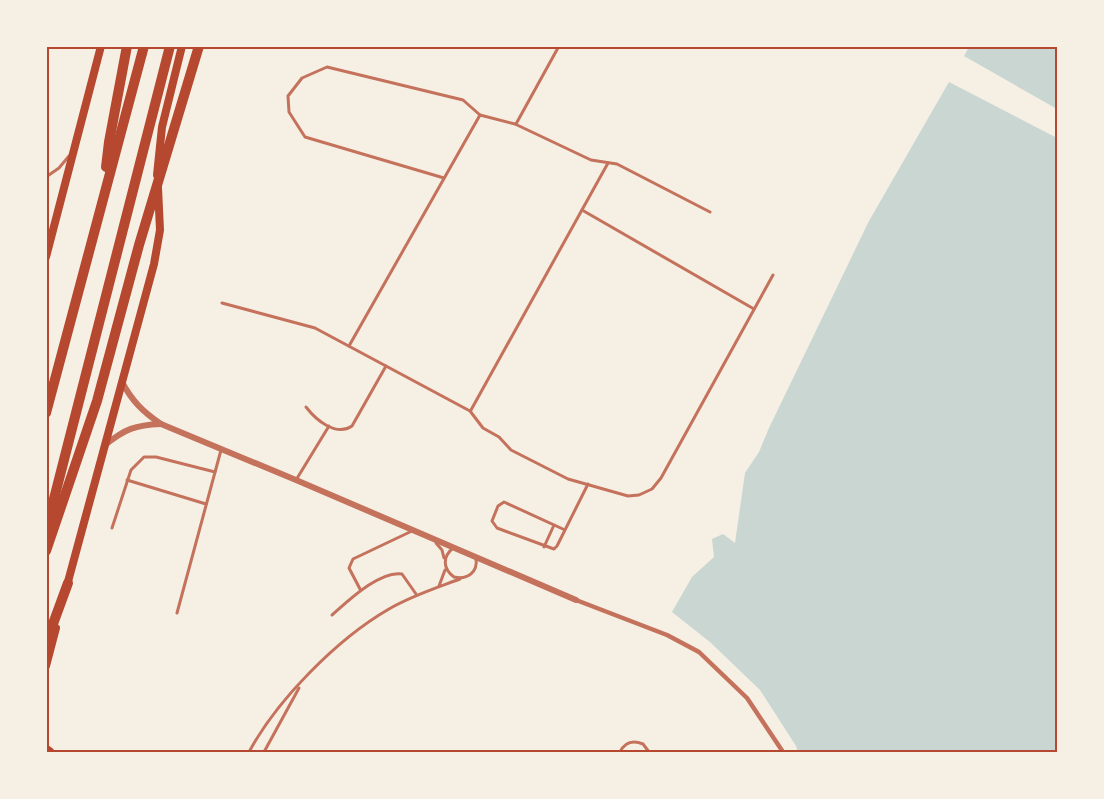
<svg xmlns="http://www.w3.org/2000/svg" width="1104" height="799" viewBox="0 0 1104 799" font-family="Lato,sans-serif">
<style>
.water{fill:#c9d6d2}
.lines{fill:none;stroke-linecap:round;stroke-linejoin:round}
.service{stroke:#c5725c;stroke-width:3}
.pedestrian{stroke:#c5725c;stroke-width:4.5}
.minor{stroke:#c5725c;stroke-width:6}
.secondary{stroke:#b5482f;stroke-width:8}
.primary{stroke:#b5482f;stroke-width:9}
.trunk{stroke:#b5482f;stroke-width:10}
.neatline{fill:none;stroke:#b5482f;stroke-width:2}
</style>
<rect width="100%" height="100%" fill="#f6efe4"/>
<g class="water">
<polygon points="969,47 1057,47 1057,109 964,56"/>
<polygon points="949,82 1057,138 1057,752 798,752 796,746 760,690 710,642 672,612 692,577 714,557 712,539 723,534 735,543 745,473 759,452 769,428 869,221"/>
</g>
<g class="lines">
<g class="service">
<polyline points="516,124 559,46"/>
<polyline points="46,177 59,168 69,156"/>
<polyline points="444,178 305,137 289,112 288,96 302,78 327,67 463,100 480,115 515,124 591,160 617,164 710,212"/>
<polyline points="582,210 754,309"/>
<polyline points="46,225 49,235"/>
<polyline points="222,303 315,328 470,411 483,428 499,437 511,450 568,479 628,496 639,495 652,489 661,478 773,275"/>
<polyline points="349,346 480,115"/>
<path d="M306,407C316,420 336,437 352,426L386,366"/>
<polyline points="471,410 608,163"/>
<polyline points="127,480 206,504"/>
<polyline points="296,480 329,426"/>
<polyline points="112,528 131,470 144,457 156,457 215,472"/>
<polyline points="565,530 504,502 498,506 492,521 497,528 554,549 557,546 588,484"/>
<polyline points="436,543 442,550 444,558"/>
<polyline points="544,547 554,525"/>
<path d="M453,548C442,557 443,569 454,577C468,580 478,572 476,558"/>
<polyline points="439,586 445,570"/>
<polyline points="360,589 349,568 353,559 412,531"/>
<polyline points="177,613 221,450"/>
<path d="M332,615C347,602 380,570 402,574L416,594"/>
<path d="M249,752C277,700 337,639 389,609C411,596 436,588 460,579"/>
<polyline points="264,752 299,688"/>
<path d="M620,752C625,742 633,740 643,744L649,752"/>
</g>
<polyline class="pedestrian" points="576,600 667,635 699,652 747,698 783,752"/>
<g class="minor">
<path d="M122,382C132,401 143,412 161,424L296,480L576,600"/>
<path d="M105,445C125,429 135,425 161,424"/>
</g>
<g class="secondary">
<polyline points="157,175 162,127 182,46"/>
<polyline points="46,257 101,46"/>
<polyline points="66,589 154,264 160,230 158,188"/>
<polyline points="46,666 56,628"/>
</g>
<polyline class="primary" points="46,749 50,752"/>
<g class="trunk">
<polyline points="106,167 109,142 127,46"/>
<polyline points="46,413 144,46"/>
<polyline points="46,530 170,46"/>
<polyline points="46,551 97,401 139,245 199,46"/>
<polyline points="46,643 68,583"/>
</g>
</g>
<rect width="1104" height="799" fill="none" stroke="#f6efe4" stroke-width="96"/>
<rect x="48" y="48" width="1008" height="703" class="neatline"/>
</svg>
